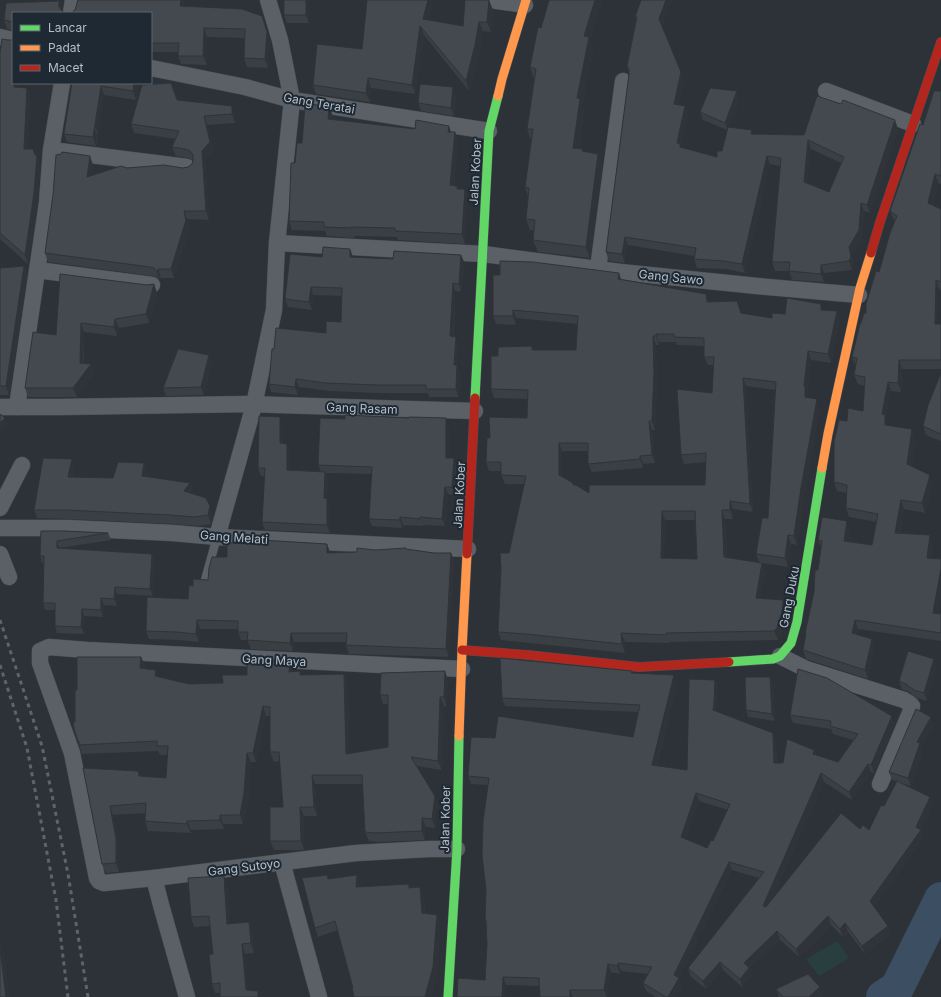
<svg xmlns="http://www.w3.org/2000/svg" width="941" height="997" viewBox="0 0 941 997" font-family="Inter,sans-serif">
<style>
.green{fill:#293e3f}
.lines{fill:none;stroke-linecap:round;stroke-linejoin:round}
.river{stroke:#3b4e62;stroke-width:34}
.lane-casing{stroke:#4a4e53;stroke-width:9}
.street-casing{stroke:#4a4e53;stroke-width:17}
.fast-casing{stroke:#4a4e53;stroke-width:10}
.slow-casing{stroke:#4a4e53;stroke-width:10}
.jam-casing{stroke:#4a4e53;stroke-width:10}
.lane{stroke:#5b6067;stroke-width:8}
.street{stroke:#5b6067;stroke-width:16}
.fast{stroke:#63d668;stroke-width:9}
.slow{stroke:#ff974d;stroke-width:9}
.jam{stroke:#b3261e;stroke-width:9}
.rail{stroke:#60646a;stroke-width:3;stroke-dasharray:4 4;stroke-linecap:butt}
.wall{fill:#3a3f44;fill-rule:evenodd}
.shaded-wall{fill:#303337}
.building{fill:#44494f;stroke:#303337;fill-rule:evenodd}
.labels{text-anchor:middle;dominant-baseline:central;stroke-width:4;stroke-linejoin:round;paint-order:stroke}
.street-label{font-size:12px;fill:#b6bfc9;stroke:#1e2933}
</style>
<rect width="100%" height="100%" fill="#2c3238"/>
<polygon class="green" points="837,941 849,958 819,976 806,959"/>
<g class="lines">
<polyline class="river" points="883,997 897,988 941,899"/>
<g class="lane-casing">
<polyline id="lane" points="205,580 217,537"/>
</g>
<g class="street-casing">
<g id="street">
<polyline points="491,0 525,5"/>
<polyline points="71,13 73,0"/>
<polyline points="0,37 13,40"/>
<polyline points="151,68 245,87 292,100 489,131"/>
<polyline points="826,91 913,124"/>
<polyline points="51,150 187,167"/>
<polyline points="277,243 483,254 620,272 757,286 859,295"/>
<polyline points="598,269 623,81"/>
<polyline points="37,270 152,285"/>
<polyline points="0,407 61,407 249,404 475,411"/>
<polyline points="17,407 47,203 51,150 62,83"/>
<polyline points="0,508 22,465"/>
<polyline points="0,528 68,528 173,533 217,537 468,549"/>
<polyline points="217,537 254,405 274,310 277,243 292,100 280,40 268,0"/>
<polyline points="0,554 9,577"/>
<polyline points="780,656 806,669 904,700 909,703 912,706 910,713 880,784"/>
<polyline points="282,862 319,997"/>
<polyline points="154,878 104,883 99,881 97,878 72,753 40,663 40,651 49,647 87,650 462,669"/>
<polyline points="187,997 161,905 154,878 356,853 429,849 457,849"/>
</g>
</g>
<g class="fast-casing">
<g id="fast">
<polyline points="475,398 489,131 498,96"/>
<polyline points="729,662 773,659 780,656 791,643 797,622 822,468"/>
<polyline points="448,997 457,849 459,736"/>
</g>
</g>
<g class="slow-casing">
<g id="slow">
<polyline points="498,96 502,79 526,0"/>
<polyline points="822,468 828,434 860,288 871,253"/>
<polyline points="459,736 462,650 467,554"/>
</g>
</g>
<g class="jam-casing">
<g id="jam">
<polyline points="871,253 880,222 941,42"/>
<polyline points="467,554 475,398"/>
<polyline points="462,650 528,655 639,667 729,662"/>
</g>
</g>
<use href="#lane" class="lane"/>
<use href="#street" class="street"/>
<use href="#fast" class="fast"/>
<use href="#slow" class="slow"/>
<use href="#jam" class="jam"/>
<g class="rail">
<polyline points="0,620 42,746 68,874 88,997"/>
<polyline points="0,665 27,748 56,900 68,997"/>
</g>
</g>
<g class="wall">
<polygon points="309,0 309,23 287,23 284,15"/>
<polygon points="549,0 602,0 590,40 593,49 582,105 584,110 579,148 583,149 583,151 598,154 602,165 590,258 538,252 533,240 534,230 530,230 526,219 528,197 525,187 531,140 527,129 534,79 530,67"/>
<path d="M672,0L662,27L684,80L679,105L685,106L688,115L681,146V147L717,157L722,151L727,130L703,120L700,112L740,99L729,128L753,134L804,135L898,129L870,213L864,211L862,239L852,256L854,265L852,270L824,273V282L792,280L789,271H775L772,262L780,166L770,164L745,273L726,269L697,268L694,259V256L628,245L625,263L609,261L606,252L629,74L627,66L636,19L635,17ZM811,149L841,163L829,192L807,183Z"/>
<polygon points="59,1 62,11 65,13 13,13 13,30 7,29 4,20 6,3"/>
<polygon points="184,7 262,16 270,41 268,68 247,67 244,58 245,38 207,37 207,65 181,64 178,56 178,52 151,52 151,13"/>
<polygon points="493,10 491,32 483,31 479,54 469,91 424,35 415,94 371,88 370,102 316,94 313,85 362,49 429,20 463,26"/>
<polygon points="0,52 18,87 27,88 30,97 28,149 33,149 35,155 40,164 38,202 28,264 0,239"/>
<polygon points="72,83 139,83 136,100 104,95 96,146 67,142 64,134"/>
<polygon points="941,91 941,184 938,183 933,205 941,209 941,290 939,289 938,324 941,324 941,369 902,369 901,392 891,391 886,417 888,426 916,438 912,466 933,485 925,513 904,509 900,533 933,544 932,558 941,559 941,595 938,613 941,614 941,641 858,629 857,635 872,639 875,648 868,679 806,659 803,650 806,635 805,633 814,592 821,548 818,540 851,530 849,541 872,545 877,522 849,517 846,508 847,493 837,491 834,482 847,421 863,411 865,386 858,384 854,375 856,366 852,357 861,322 866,313 879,272 895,221 894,220 890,211 923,125"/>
<polygon points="175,92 177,101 232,106 235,115 235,123 207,125 213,151 205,160 209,220 187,219 189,229 174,278 161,278 160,280 157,277 153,276 48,262 45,253 61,154 93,165 92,176 127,168 183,168 188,167 192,164 193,160 188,158 176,156 172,147 176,139 134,133 131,124"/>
<polygon points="456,95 454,116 421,111 418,103"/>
<polygon points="333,116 332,120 415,129 455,132 458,142 454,185 468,198 465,244 398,240 397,237 354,236 354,238 327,236 325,231 292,230 289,221 295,163 302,143"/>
<polygon points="350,249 353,258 393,259 461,255 464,262 461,292 455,291 454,336 459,344 457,366 460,373 459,397 429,397 428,393 378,393 329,391 299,387 298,395 271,392 269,384 274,349 326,333 341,322 342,296 313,295 312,310 288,307 285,299 322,257"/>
<polygon points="24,266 27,275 9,395 0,395 0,268"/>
<path d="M500,275L621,279L706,294L709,302L741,313L772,318L785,314L823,310L840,320L831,363L811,360L807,392L808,397L820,407L804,497L797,545L791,544L788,567L762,563L765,571L761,598L783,600L786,608L785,619L780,637L778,640L669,642V643L625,642V653L530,643L501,640L498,632L509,553L524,484H505L501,475V471H489L486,462L490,438L527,418L528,399L494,398L491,389L498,356L532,346L533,350H576L577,324L516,318V325L496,324L493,316ZM659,342H676L677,345L704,346V357L708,365H714L712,393L681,455L684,464L706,462L705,485L589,493L573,485L562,477V451H588V464L592,472L643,468V464L655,463L652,430H655L657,382L656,345H659ZM746,386L775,390L768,518L756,554L759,562L727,558L725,519H733V509L753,512ZM665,520H695L697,559L664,558Z"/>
<polygon points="154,284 157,293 149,323 119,328 117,336 84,332 84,364 91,364 94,374 77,397 28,397 25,388 56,335 147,285"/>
<polygon points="212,363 204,395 166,396 163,388"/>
<polygon points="941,373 941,441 926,435 923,426"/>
<polygon points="283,424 283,443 287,444 290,451 290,470 321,471 318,465 449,425 449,458 456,466 454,495 448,494 445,526 423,525 423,526 403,525 402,528 372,526 369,519 372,474 326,473 328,479 327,498 330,505 330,533 265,530 262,522 265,476 261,476 258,468"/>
<polygon points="144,463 147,472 147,477 190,483 193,492 192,494 213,515 211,524 199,526 173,524 68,519 37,518 34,510 75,468 73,477 113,478"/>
<polygon points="41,531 108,533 111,540 59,548 152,554 155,560 153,596 117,594 117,606 104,605 103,617 84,616 84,634 57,633 55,626 55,610 45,610 43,603 44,563 42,563 40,556"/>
<polygon points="406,548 406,550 434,553 451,553 454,561 449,657 349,654 346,645 347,642 294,642 293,651 251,649 247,640 241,640 238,632 238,629 200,629 199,642 180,640 149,639 146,631 188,599 193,586 208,580 227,557 357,552"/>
<polygon points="141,657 145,666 144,669 159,677 189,684 223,683 247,675 290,661 293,670 293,672 301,675 344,674 348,683 349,754 388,747 388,704 383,704 380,695 448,680 447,707 444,706 442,770 417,766 438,805 435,828 426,827 425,840 378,842 369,841 365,832 362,784 315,784 317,816 304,816 304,850 274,850 270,841 283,807 280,761 274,762 270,752 270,716 266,716 256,762 251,762 248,802 243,824 223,824 224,829 191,830 191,833 148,831 145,821 146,813 113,815 119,848 119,872 106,873 102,864 83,768 138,771 140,776 166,778 168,755 160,755 158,751 82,754 74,729 75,722 77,690"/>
<polygon points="937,667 927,701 917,698 909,692 902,689 899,681"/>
<path d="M632,673L677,683L657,766L687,770L715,680L718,688L717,712L773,733L776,742L777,763H783L814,750L817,756L838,762L853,740L833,734L831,729L793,723L790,715L895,724L874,773L871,772L852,800L824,782L773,897L860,829L869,830L884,806L897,781L892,780L889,772L934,725L921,747L923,751L911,786L900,783L933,805L921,831L924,838L874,907L891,934L865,954L848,932L843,937L831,925L799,957L780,940L749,968L752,976L742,987L723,970L706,989L691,977L688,968L759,878L732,870L679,978L682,986L675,997H655L646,991L643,983L648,974L621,971L620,974L611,972L607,997H540V986L506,985L485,980L487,944L486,924L485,920L486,890L488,785L471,784L468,776L495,738L633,737L638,712L505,706L502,698ZM699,801L728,810L713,841L707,848L686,839Z"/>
<polygon points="770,677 773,684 775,721 748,717 746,710"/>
<polygon points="328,879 360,885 360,887 420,887 424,897 425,913 437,915 440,924 437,976 431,997 354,997 353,988 338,930 318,937 315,928"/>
<polygon points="228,886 230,923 252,931 254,953 245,954 220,993 215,993 212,984 213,954 210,926 194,927 191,917"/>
<polygon points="776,989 823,995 821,997 779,997"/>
</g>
<g class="shaded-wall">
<polygon points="181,0 184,0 184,15 180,6"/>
<polygon points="306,0 309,0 309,23 306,15"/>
<polygon points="428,0 434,0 427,29 423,19"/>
<polygon points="489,0 493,10 491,32 487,22"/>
<polygon points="595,0 602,0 590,40 593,49 582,105 584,110 577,159 573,148 577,98 584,36"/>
<polygon points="666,0 672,0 662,28 659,19"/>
<polygon points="59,1 62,10 62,13 59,7"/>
<polygon points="262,16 270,41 268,68 265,59"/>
<polygon points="479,22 483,31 479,54 469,91 466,81"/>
<polygon points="420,26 424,35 415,94 412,85"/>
<polygon points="204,28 207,37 207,65 203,56"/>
<polygon points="681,72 684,80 678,113 674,104"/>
<polygon points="368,78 371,88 370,102 366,93"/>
<polygon points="14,83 19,83 17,96 14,87"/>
<polygon points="134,83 139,83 136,100 133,91"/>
<polygon points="101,86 104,95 98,135 95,126"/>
<polygon points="453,87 456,95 454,116 451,108"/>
<polygon points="27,88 30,97 28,158 24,149"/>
<polygon points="737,91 740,99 728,131 725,123"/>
<polygon points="232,106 235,115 235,123 232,114"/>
<polygon points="685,106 688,115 681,146 683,152 677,143"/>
<polygon points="329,107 333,116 332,128 328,119"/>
<polygon points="204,116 207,125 213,151 205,160 209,220 206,211 202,151"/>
<polygon points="895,120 898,129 870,213 867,205"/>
<polygon points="94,126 97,135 96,146 93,137"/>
<polygon points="449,126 452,135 448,132"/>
<polygon points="455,132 458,142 453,194 450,185"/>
<polygon points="808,140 811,149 807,190 804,182"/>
<polygon points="33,149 37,160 37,155 40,164 38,202 28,264 25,255"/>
<polygon points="598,154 602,165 590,258 586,247"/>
<polygon points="90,156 93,165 91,186 87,177"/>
<polygon points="767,156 770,164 745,273 742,264"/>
<polygon points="935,174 938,183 931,212 928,203"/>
<polygon points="465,189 468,198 465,244 462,234"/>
<polygon points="861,203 864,211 862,239 852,256 854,265 852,270 849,261 849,247"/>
<polygon points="184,211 187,219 189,229 174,278 171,269"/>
<polygon points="625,237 628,245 625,263 622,254"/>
<polygon points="350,249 353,257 352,265 350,257"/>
<polygon points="461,255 464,262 461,292 459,284"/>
<polygon points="821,265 824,273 824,282 821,274"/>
<polygon points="24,266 27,275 9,395 6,386"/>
<polygon points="158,269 161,278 160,280 157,272"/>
<polygon points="619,273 622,282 618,279"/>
<polygon points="936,280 939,289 938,333 935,324"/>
<polygon points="453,283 455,291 453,344 450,336"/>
<polygon points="154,284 157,293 149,323 146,314"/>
<polygon points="311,287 313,295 312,310 309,302"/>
<polygon points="706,294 710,302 707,302"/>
<polygon points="513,310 516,318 516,325 513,316"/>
<polygon points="837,311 840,320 831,363 828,354"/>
<polygon points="115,319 119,328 117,336 114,327"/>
<polygon points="81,323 84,332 83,373 80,363"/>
<polygon points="656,334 659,342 659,345 656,336"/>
<polygon points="653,336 656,345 657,382 655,430 652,421"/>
<polygon points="456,337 459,344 457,366 460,373 459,397 456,389 454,365"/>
<polygon points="808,351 811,360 807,392 808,395 808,405 805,397 804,386"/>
<polygon points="209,355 212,363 204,395 201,387"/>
<polygon points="899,360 902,369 901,392 898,383"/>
<polygon points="91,364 94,374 77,397 73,388"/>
<polygon points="743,378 746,386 753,512 750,504"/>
<polygon points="296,379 299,387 298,395 295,387"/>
<polygon points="888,382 891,391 886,417 888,424 888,434 882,414"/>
<polygon points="817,399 820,407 804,497 797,545 794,536 801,488"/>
<polygon points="280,417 283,424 283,451 280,443"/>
<polygon points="5,418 8,426 0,434 0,423"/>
<polygon points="446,418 449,425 449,466 446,458"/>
<polygon points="649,421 652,430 655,463 652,455"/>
<polygon points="912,429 916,438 911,473 907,464"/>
<polygon points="559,443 562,451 562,483 559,475"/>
<polygon points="287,444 290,451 290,478 287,470"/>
<polygon points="640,456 643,464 643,468 640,459"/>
<polygon points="454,458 456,466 454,495 452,487"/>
<polygon points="72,459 75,468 71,486 68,477"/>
<polygon points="144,463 147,472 146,485 142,476"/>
<polygon points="325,472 328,479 327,498 330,505 330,533 327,525 324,498"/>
<polygon points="930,475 933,485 925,513 922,503"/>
<polygon points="190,483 193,492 187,500 184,491"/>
<polygon points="445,487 448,494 445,526 442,519"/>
<polygon points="901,500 904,509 898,542 895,533"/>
<polygon points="730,501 733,509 733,519 730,510"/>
<polygon points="210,506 213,515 211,524 208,515"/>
<polygon points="722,510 725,519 727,566 724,557"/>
<polygon points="662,511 665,520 664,566 661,558"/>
<polygon points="400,517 403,525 402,528 400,520"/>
<polygon points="847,521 851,530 848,550 844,541"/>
<polygon points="788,535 791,544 788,567 785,558"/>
<polygon points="930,535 933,544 931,567 927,558"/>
<polygon points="57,541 59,548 59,555 57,548"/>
<polygon points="327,544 330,552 330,561 327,553"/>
<polygon points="451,553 454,561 449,657 446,649"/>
<polygon points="152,554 155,560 153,596 150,589"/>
<polygon points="762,563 765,571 760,607 756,598"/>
<polygon points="941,568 941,595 936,622 933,613"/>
<polygon points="115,587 117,594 117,606 114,599"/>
<polygon points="101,598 104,605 103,617 101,610"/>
<polygon points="783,600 786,608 785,619 780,637 778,640 774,631"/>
<polygon points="82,609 84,616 84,634 81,627"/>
<polygon points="197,620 200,629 199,642 196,634"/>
<polygon points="855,620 858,629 855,642 852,633"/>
<polygon points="291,633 294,642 293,651 290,643"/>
<polygon points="621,633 625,642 625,653 622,644"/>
<polygon points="872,639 875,648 868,679 865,670"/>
<polygon points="141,657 145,666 143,677 140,668"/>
<polygon points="934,659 937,667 927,701 924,693"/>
<polygon points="290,661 293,670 293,681 289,672"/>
<polygon points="156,670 159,679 155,676"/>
<polygon points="445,671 448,680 447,707 444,697"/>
<polygon points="344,674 348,683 349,763 346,754"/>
<polygon points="674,675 677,683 655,773 652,765"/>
<polygon points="770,677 773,684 775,721 772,714"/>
<polygon points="715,680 718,688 717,711 716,718 713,710"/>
<polygon points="440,697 444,706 442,770 438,761"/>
<polygon points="263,706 266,716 256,762 253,753"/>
<polygon points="892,716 895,724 874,773 871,765"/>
<polygon points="931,717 934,725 921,747 923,751 911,786 908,778 917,742"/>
<polygon points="773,733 776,742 777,771 774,763"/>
<polygon points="814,750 817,758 813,754"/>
<polygon points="247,753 251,762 248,802 243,824 240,815"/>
<polygon points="868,764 871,772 852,800 849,792"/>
<polygon points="821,773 824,782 766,914 763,906"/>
<polygon points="312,775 315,784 317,816 314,807"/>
<polygon points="696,793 699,801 684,845 681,837"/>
<polygon points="435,796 438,805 435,828 432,819"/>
<polygon points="930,797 933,805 921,831 924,838 873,909 870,901 916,827"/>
<polygon points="110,806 113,815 119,848 119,872 116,863"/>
<polygon points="300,807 304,816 304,850 301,841"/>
<polygon points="220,815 223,824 224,829 220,820"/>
<polygon points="422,818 426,827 425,840 422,831"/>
<polygon points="187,821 191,830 191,833 187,824"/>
<polygon points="729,862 732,870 679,978 682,986 675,997 668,997 674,975"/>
<polygon points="357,875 360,885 359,897 356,887"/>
<polygon points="224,876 228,886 231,933 227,924"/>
<polygon points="420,887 424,897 425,922 422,913"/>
<polygon points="437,915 440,924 437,976 431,997 425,997"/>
<polygon points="828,916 831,925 799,957 796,949"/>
<polygon points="249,922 252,931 254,953 251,943"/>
<polygon points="845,923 848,932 843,937 840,929"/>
<polygon points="888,926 891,934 865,954 862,946"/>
<polygon points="777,931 780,940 749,968 752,976 742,987 740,979 744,963"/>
<polygon points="0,939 4,950 10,997 6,997 0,948"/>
<polygon points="242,944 245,954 249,997 246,990"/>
<polygon points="720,962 723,970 706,989 703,981"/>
<polygon points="618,963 621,971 620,974 617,966"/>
<polygon points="608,964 611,972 607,997 604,990"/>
<polygon points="503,977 506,985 505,997 502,997"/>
<polygon points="820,987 823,995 821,997 809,997"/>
<polygon points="570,990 573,997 570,997"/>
</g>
<g class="building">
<polygon points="78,0 181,0 180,6 242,9 262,16 267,32 265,59 244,58 245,29 204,28 203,56 178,56 179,43 151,43 151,13 71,13 75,10"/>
<rect x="284" y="0" width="22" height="15"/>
<polygon points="367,0 428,0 423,19 463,26 465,0 489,0 487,22 479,22 475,45 466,81 420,26 412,85 368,78 366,93 313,85 317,44 362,49"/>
<polygon points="549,0 595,0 584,36 589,37 577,98 580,99 573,148 583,149 582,151 598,154 586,247 533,240 535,220 526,219 529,188 525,187 533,129 527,129 536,69 530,67 538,27 541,28"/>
<path d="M641,0H666L659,19L681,72L674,104L685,106L677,143L680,144V147L717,157V151H722L728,127L752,130L751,134L804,135L817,96L841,104L843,100L895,120L867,205L861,203L859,230L849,247L851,257L849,261L821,265V274L789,271L790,262H772L781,158L767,156L742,264L723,261L694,259L696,248L625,237L622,254L606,252L629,74V69L627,66L637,17H635ZM808,140L844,157L829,192L804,182Z"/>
<polygon points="59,1 59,7 62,11 65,13 13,13 13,22 4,20 6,3"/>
<polygon points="2,39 8,40 13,40 13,83 14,83 14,87 27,88 24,149 33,149 35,155 37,155 34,193 25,255 0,233 0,52"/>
<polygon points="72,83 134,83 133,91 101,86 93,137 64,134"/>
<polygon points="171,83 177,100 232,106 232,114 204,116 210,142 202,151 206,211 184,211 186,220 171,269 158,269 157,272 154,268 150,267 45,253 53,195 56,155 61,154 62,152 90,156 87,177 121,166 127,168 164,165 183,168 188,167 192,164 193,160 193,155 190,151 185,149 172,147 179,131 131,124 142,85"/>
<polygon points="420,84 453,87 451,108 418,103"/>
<polygon points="710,88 737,91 725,123 700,112"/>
<polygon points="934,91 941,91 941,176 935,174 928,203 941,209 941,282 936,280 935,324 941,324 941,360 899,360 898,383 888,382 882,414 885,415 885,425 912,429 907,464 930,475 922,503 901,500 895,533 930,535 927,558 941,559 941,568 933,613 941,614 941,633 855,620 852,633 872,639 865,670 803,650 806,633 805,633 814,592 815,570 818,570 822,541 818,540 822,517 847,521 844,541 872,545 878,514 846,508 847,485 834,482 834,442 839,420 847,421 848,408 863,411 865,377 854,375 857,358 852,357 861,320 861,323 864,313 866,313 866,304 876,271 879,272 890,233 897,216 890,211 920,124 923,125"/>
<polygon points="311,104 329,107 328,119 415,129 416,120 449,126 448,132 455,132 450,185 457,186 457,189 465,189 462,234 395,231 395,228 351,227 351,228 324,227 324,222 289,221 291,163 295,163 297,143 302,143 305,106 310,106"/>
<polygon points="323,247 350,249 350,257 393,259 394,251 461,255 459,284 453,283 450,336 456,337 454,365 457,365 456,389 426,389 426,385 376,385 326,383 296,379 295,387 269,384 272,349 274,349 276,328 326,333 326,321 341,322 342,288 311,287 309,302 285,299 290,254 322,257"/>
<path d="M500,261L533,262L619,273L618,279L706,294L707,302L737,301L741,313L772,318V313L785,314L787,298L821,304V310L837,311L828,354L808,351L804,386H805V397L817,399L801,488L794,536L788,535L785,558L756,554L762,518H768L776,382L743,378L750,504L730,501V510H722L724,557L762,563L756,598L783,600L782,611L777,628L774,631L666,633V635L621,633L622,644L526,634L498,632L501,569L500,553H509L526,476L501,475V462H486L487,438H490L489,417L527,418L528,390L491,389V356H498V347L532,346V350H576L578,316L513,310V316H493V275H500ZM656,334H674V337L704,338V357H714L712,393L677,389L681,455L706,453L705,485H589V493L576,485H573V483L559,475V443H588V464L640,459V456L652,455L649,421H652L654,373L653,336H656ZM662,511H695L697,559L661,558Z"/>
<polygon points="24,266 6,386 0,386 0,268"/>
<polygon points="60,274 147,285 154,284 146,314 115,319 114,327 81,323 80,363 91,364 73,388 25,388 33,332 56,335"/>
<polygon points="178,349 209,355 201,387 163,388"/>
<polygon points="941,373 941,434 923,426 928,405"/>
<polygon points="0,414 5,418 0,423"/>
<polygon points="345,415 409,418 409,417 446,418 446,458 454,458 452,487 445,487 442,519 420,517 420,519 400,517 400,520 369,519 372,467 318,465 320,418 345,419"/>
<polygon points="259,416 280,417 280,443 287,444 287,470 325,472 324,498 327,498 327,525 262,522 265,468 258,468"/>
<polygon points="43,458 72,459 68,477 113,478 118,462 144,463 142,476 190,483 184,491 206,498 210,506 208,515 195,517 170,515 65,510 34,510"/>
<polygon points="41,531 65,531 108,533 57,541 57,548 152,554 150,589 115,587 114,599 101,598 101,610 82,609 81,627 55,626 55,603 43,603 44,556 40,556"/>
<polygon points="261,540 327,544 327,553 357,552 357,548 375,550 406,548 406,549 434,553 451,553 446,649 346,645 347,633 291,633 290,643 247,640 248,632 238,632 238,621 197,620 196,634 177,632 146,631 147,597 188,599 189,585 193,586 193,579 208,580 209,568 212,557 227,557 227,543 261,543"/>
<polygon points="908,651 934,659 924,693 914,690 906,684 899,681"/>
<polygon points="77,657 141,657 140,668 156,670 155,676 189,684 223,683 222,675 247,675 247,659 290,661 289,672 300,671 300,675 344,674 346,754 388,747 388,695 380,695 381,673 445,671 444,697 440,697 438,761 411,757 435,796 432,819 422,818 422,831 375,833 365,832 362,775 312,775 314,807 300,807 301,841 270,841 270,807 283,807 279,752 270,752 270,707 263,706 253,753 247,753 244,793 240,815 220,815 220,820 187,821 187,824 145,821 146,803 110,806 116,839 116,863 102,864 83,768 138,771 139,776 166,778 168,746 157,746 157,741 79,745 79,741 78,741 74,729 73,722 75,722 75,690 77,690"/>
<path d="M500,658L632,671L631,673L674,675L652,765L687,770L689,679L715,680L714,703L713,710L773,733L774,763H783L787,739L814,750L813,754L838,762L858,734L830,726L831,721L790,715L798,669L827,678L892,716L871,765L868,764L849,792L821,773L763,906L766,907L841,813L860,829L863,825L869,830L881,805L884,806L897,781L930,797L916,827L921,830L870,901L888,926L862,946L845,923L840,929L828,916L796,949L777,931L744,963L749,968L740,979L720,962L703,981L688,968L764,872L729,862L674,975L679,978L668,997H666L643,983L652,967L618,963L617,966L608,964L604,990H570V997H540L539,978L503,977L502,997H457L458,978L485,980L487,944L486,920H485L486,890L482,855L483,821L489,778L468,776L471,737L495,738L498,716L633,737L640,705L502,698ZM696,793L730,804L713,841L711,840L707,848L681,837Z"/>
<polygon points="745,677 770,677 772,714 746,710"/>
<polygon points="916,709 931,717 917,742 920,743 908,778 889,772"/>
<polygon points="327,875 328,879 357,875 356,887 409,884 409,888 420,887 422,913 437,915 433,967 425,997 354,997 352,988 353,988 335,921 315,928 302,878"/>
<polygon points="224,876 227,924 249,922 251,943 242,944 246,990 258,991 258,997 220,997 220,983 212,984 209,955 213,954 209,916 191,917 188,878"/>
<polygon points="0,948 6,997 0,997"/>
<polygon points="808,974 820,987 809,997 783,997 776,989"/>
</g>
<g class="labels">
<g class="street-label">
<text transform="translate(319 103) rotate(10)">Gang Teratai</text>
<text transform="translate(475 172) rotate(-87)">Jalan Kober</text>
<text transform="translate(671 277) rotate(6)">Gang Sawo</text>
<text transform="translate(362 408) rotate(2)">Gang Rasam</text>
<text transform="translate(459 495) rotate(-87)">Jalan Kober</text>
<text transform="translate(234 537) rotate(4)">Gang Melati</text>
<text transform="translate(789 597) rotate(-79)">Gang Duku</text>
<text transform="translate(274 660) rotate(3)">Gang Maya</text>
<text transform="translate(445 819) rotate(-89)">Jalan Kober</text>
<text transform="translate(244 867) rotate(-7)">Gang Sutoyo</text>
</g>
</g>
<rect x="12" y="12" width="140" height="72" fill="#1e2933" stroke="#5b656f"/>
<rect x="20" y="25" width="20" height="6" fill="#63d668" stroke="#5b656f"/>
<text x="48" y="32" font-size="12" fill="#b6bfc9">Lancar</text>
<rect x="20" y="45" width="20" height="6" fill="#ff974d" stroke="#5b656f"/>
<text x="48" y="52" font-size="12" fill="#b6bfc9">Padat</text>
<rect x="20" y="65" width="20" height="6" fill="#b3261e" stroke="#5b656f"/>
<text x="48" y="72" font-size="12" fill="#b6bfc9">Macet</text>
</svg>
